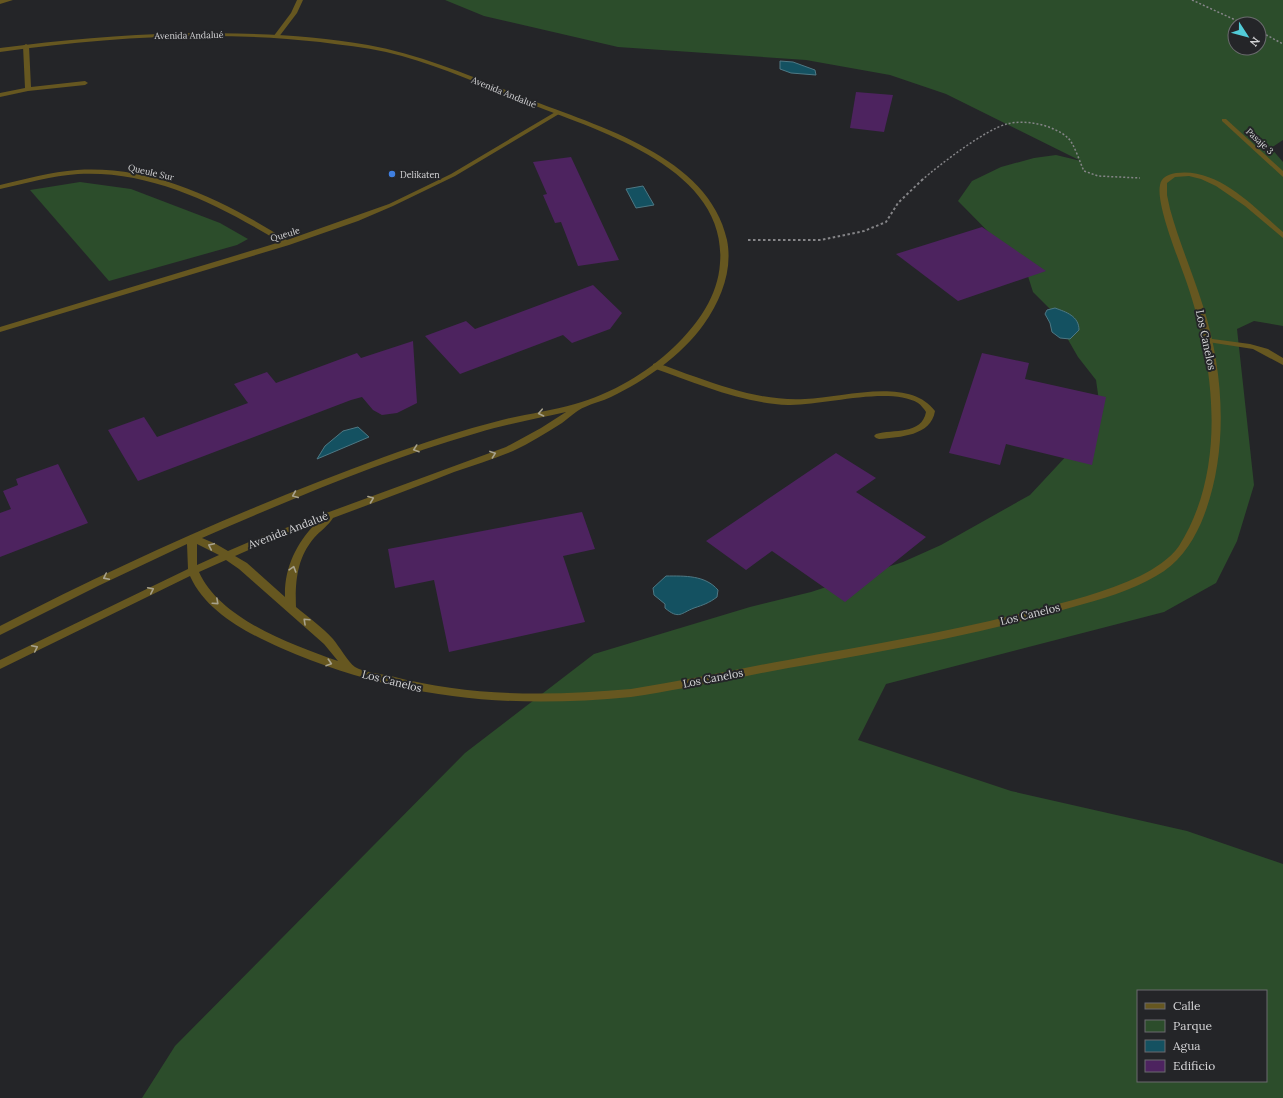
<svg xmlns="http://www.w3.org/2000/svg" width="1283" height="1098" viewBox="0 0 1283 1098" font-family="Lora,serif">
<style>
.green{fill:#2c4d2b;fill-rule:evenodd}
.water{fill:#145161;stroke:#4e7884}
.building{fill:#4d235f}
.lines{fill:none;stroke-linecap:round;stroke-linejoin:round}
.path-far1{stroke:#858588;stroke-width:1.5;stroke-dasharray:2 2;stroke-linecap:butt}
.path{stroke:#858588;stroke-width:2;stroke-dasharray:2.5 2.5;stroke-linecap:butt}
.service{fill:#665720;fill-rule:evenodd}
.minor{fill:#665720;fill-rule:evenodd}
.tertiary{fill:#665720;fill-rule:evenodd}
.oneway{stroke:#a8a28d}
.shop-dot{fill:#3f7fe0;stroke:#242528;stroke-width:1.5}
.labels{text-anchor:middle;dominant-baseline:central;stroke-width:4;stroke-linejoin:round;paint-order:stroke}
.far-street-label{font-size:9px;fill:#d4d4d6;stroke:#242528}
.far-poi-label{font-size:9px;fill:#d4d4d6;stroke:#242528;text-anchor:start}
.street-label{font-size:11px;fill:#d4d4d6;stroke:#242528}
</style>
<rect width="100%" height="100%" fill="#242528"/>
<g class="green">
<path d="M445,0H1283V140L1271,148L1283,162V326L1254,321L1237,329L1254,485L1237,541L1216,583L1164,612L886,684L858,740L1011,791L1187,831L1283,864V1098H142L175,1046L465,753L594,654L750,607L811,592L903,562L941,545L1030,495L1071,451L1099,401L1096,380L1078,357L1051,310L1033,292L1026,270L958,201L972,181L1001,167L1034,158L1056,155L1081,161L946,94L890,75L806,60L618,47L484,16ZM1235,24H1259V48H1235ZM1138,991H1266V1081H1138Z"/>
<polygon points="80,182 131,189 220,223 248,239 237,245 109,281 30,190"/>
</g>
<g class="water">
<polygon points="780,61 793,62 815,70 816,75 791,73 780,69"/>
<polygon points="643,186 654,205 636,208 626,189"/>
<path d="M1055,308C1066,312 1079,316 1079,330L1070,339L1060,338L1052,332L1050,323L1045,314L1047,310Z"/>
<polygon points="358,427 369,437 317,459 325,446 343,431"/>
<path d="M666,576C685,576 705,575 718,590L717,597C709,603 703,605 694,608C681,613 679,620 665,608V604L654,595L653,588Z"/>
</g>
<g class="building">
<polygon points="856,92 893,95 884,132 850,128"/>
<polygon points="571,157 619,260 578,266 561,222 555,223 543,195 547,194 533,162"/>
<polygon points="982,227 1046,271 958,301 896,254"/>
<polygon points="593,285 622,313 610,329 572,343 563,335 460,374 425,336 466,321 475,329"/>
<polygon points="413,341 417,403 397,413 382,415 373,410 362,397 351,400 138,481 108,430 144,417 157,437 248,403 234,384 267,372 276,383 357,353 361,358"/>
<polygon points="982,353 1029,363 1025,379 1106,397 1092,465 1006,444 1000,465 949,453"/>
<polygon points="836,453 876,478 856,492 926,537 845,602 772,551 746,570 706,541"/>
<polygon points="58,464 88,523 0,557 0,513 11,509 3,491 18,485 16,479"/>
<polygon points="582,512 595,549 563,556 585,622 449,652 434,580 395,588 388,549"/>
</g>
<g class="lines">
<g class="path-far1">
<polyline points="1192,0 1244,24"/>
<polyline points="1259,31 1283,44"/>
<path d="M922,180C939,165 986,129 1007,124C1025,119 1054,125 1068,138C1074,143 1080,163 1084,171L1098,176L1140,178"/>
</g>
<polyline class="path" points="748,240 821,240 864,231 886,222 898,203 923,179"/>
<g class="service">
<polygon points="0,0 13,0 0,4"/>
<polygon points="297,0 303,0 297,13 278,38 274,38 273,37 291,13"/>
<polygon points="1205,338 1250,344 1268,349 1283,358 1283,365 1253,349 1208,342 1205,342"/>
<path d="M656,363C670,367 683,373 696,377C732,390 767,401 805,399C842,398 909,376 935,411C931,436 900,437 879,439L876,438L874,436L876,434C893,429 922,435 926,412C924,409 921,405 918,403C888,386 823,406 788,405C741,403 696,383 653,368V364Z"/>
</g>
<g class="minor">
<polygon points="26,44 29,46 31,87 85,81 88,83 85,85 28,91 0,97 0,93 25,88 23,46"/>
<path d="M557,111L560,113L559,114L455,176L393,206L358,221L289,245L0,332V327L280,242C219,205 152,170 78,174C52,176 26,183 0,189V185C25,179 51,172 77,170C154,165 224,201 287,240L389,204L451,174Z"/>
<polygon points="1222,119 1226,119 1283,171 1283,177 1222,121"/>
</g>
<path class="tertiary" d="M182,33C244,33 307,34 368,45C424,55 475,78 528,99C597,126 709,156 727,240C733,270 721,300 704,324C681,356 646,380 611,397C603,401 593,403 585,407C577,410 569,418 562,423C546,433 530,443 513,451C494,459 474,465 454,472C414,488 373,503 333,518C329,525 319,532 314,538C297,558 295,582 296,607C308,617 322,627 333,639C339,646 348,662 355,667C363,672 381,674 391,676C469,697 551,696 631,689C684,681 736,669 788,660C869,645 951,632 1030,611C1067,602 1106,592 1140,576C1154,569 1170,559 1179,546C1229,467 1214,358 1184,275C1177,255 1156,204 1160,185C1161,177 1169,174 1176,173C1218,167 1254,207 1283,232V238L1245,206L1216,186L1201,179L1189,176L1175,177L1167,183V195L1170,209C1179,242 1193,274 1203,306C1225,374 1229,457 1201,523C1191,545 1178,564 1156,576C1131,591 1101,599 1073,607C1005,627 936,641 867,654C824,662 780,669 737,678C702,684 667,692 631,697C505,709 399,699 281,648C247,633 206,612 190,576L0,669V660L188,569L187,544L98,586L0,635V626C125,562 252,505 384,457C423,443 462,430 502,420C526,414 551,411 575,404C611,394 647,373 674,347C698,324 718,296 720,263C728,167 594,129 525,102C479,84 434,63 386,52C364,47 342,45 320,42C213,30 106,37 0,52V48C61,40 121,35 182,33ZM566,412L541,428L506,447L261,537L228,551L216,544L202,538C292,499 383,460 477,433C506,424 536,419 566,412ZM315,524C296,544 284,569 285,597L247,563L235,556L269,541ZM197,544L219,555L197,565ZM226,560L239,569L324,644L338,661C292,645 220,619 199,572Z"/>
</g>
<defs><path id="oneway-chevron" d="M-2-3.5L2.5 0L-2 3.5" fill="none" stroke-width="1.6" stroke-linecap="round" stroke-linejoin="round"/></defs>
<g class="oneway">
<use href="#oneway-chevron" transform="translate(541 413) rotate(168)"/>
<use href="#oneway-chevron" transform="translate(416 449) rotate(161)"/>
<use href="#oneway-chevron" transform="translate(493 454) rotate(-20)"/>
<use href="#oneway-chevron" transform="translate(295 495) rotate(157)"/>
<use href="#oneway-chevron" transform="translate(371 499) rotate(-21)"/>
<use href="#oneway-chevron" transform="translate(211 546) rotate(-155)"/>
<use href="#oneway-chevron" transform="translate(293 569) rotate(-73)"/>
<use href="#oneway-chevron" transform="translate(106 577) rotate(154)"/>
<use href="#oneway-chevron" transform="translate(151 590) rotate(-26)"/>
<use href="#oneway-chevron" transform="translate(216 602) rotate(42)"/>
<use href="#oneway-chevron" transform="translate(306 621) rotate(-137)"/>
<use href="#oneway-chevron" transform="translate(35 648) rotate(-26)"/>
<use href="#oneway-chevron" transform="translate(329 663) rotate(18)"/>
</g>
<circle class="shop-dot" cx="392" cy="174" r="4"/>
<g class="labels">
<g class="far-street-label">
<text transform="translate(189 35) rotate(-1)">Avenida Andalué</text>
<text transform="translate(504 92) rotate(22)">Avenida Andalué</text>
<text transform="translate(1260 141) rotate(43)">Pasaje 3</text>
<text transform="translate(151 172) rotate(13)">Queule Sur</text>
<text transform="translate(285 234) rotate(-17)">Queule</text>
</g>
<g class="far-poi-label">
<text x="400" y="174">Delikaten</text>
</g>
<g class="street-label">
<text transform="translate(1206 340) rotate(78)">Los Canelos</text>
<text transform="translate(288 530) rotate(-21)">Avenida Andalué</text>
<text transform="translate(1030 614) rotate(-14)">Los Canelos</text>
<text transform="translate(713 678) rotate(-11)">Los Canelos</text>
<text transform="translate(392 681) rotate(14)">Los Canelos</text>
</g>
</g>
<rect x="1137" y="990" width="130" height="92" fill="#242528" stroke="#6a6b6e"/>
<rect x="1145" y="1003" width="20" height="6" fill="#665720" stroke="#6a6b6e"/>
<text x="1173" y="1010" font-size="12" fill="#d4d4d6">Calle</text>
<rect x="1145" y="1020" width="20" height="12" fill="#2c4d2b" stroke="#6a6b6e"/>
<text x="1173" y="1030" font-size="12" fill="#d4d4d6">Parque</text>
<rect x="1145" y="1040" width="20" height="12" fill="#145161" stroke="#6a6b6e"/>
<text x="1173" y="1050" font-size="12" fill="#d4d4d6">Agua</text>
<rect x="1145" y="1060" width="20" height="12" fill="#4d235f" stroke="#6a6b6e"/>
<text x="1173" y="1070" font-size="12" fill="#d4d4d6">Edificio</text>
<g transform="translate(1247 36) rotate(126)"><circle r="19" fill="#242528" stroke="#6a6b6e"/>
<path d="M0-3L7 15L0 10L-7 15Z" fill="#52cbd7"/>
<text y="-6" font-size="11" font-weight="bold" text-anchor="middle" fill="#d4d4d6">N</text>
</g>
</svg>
